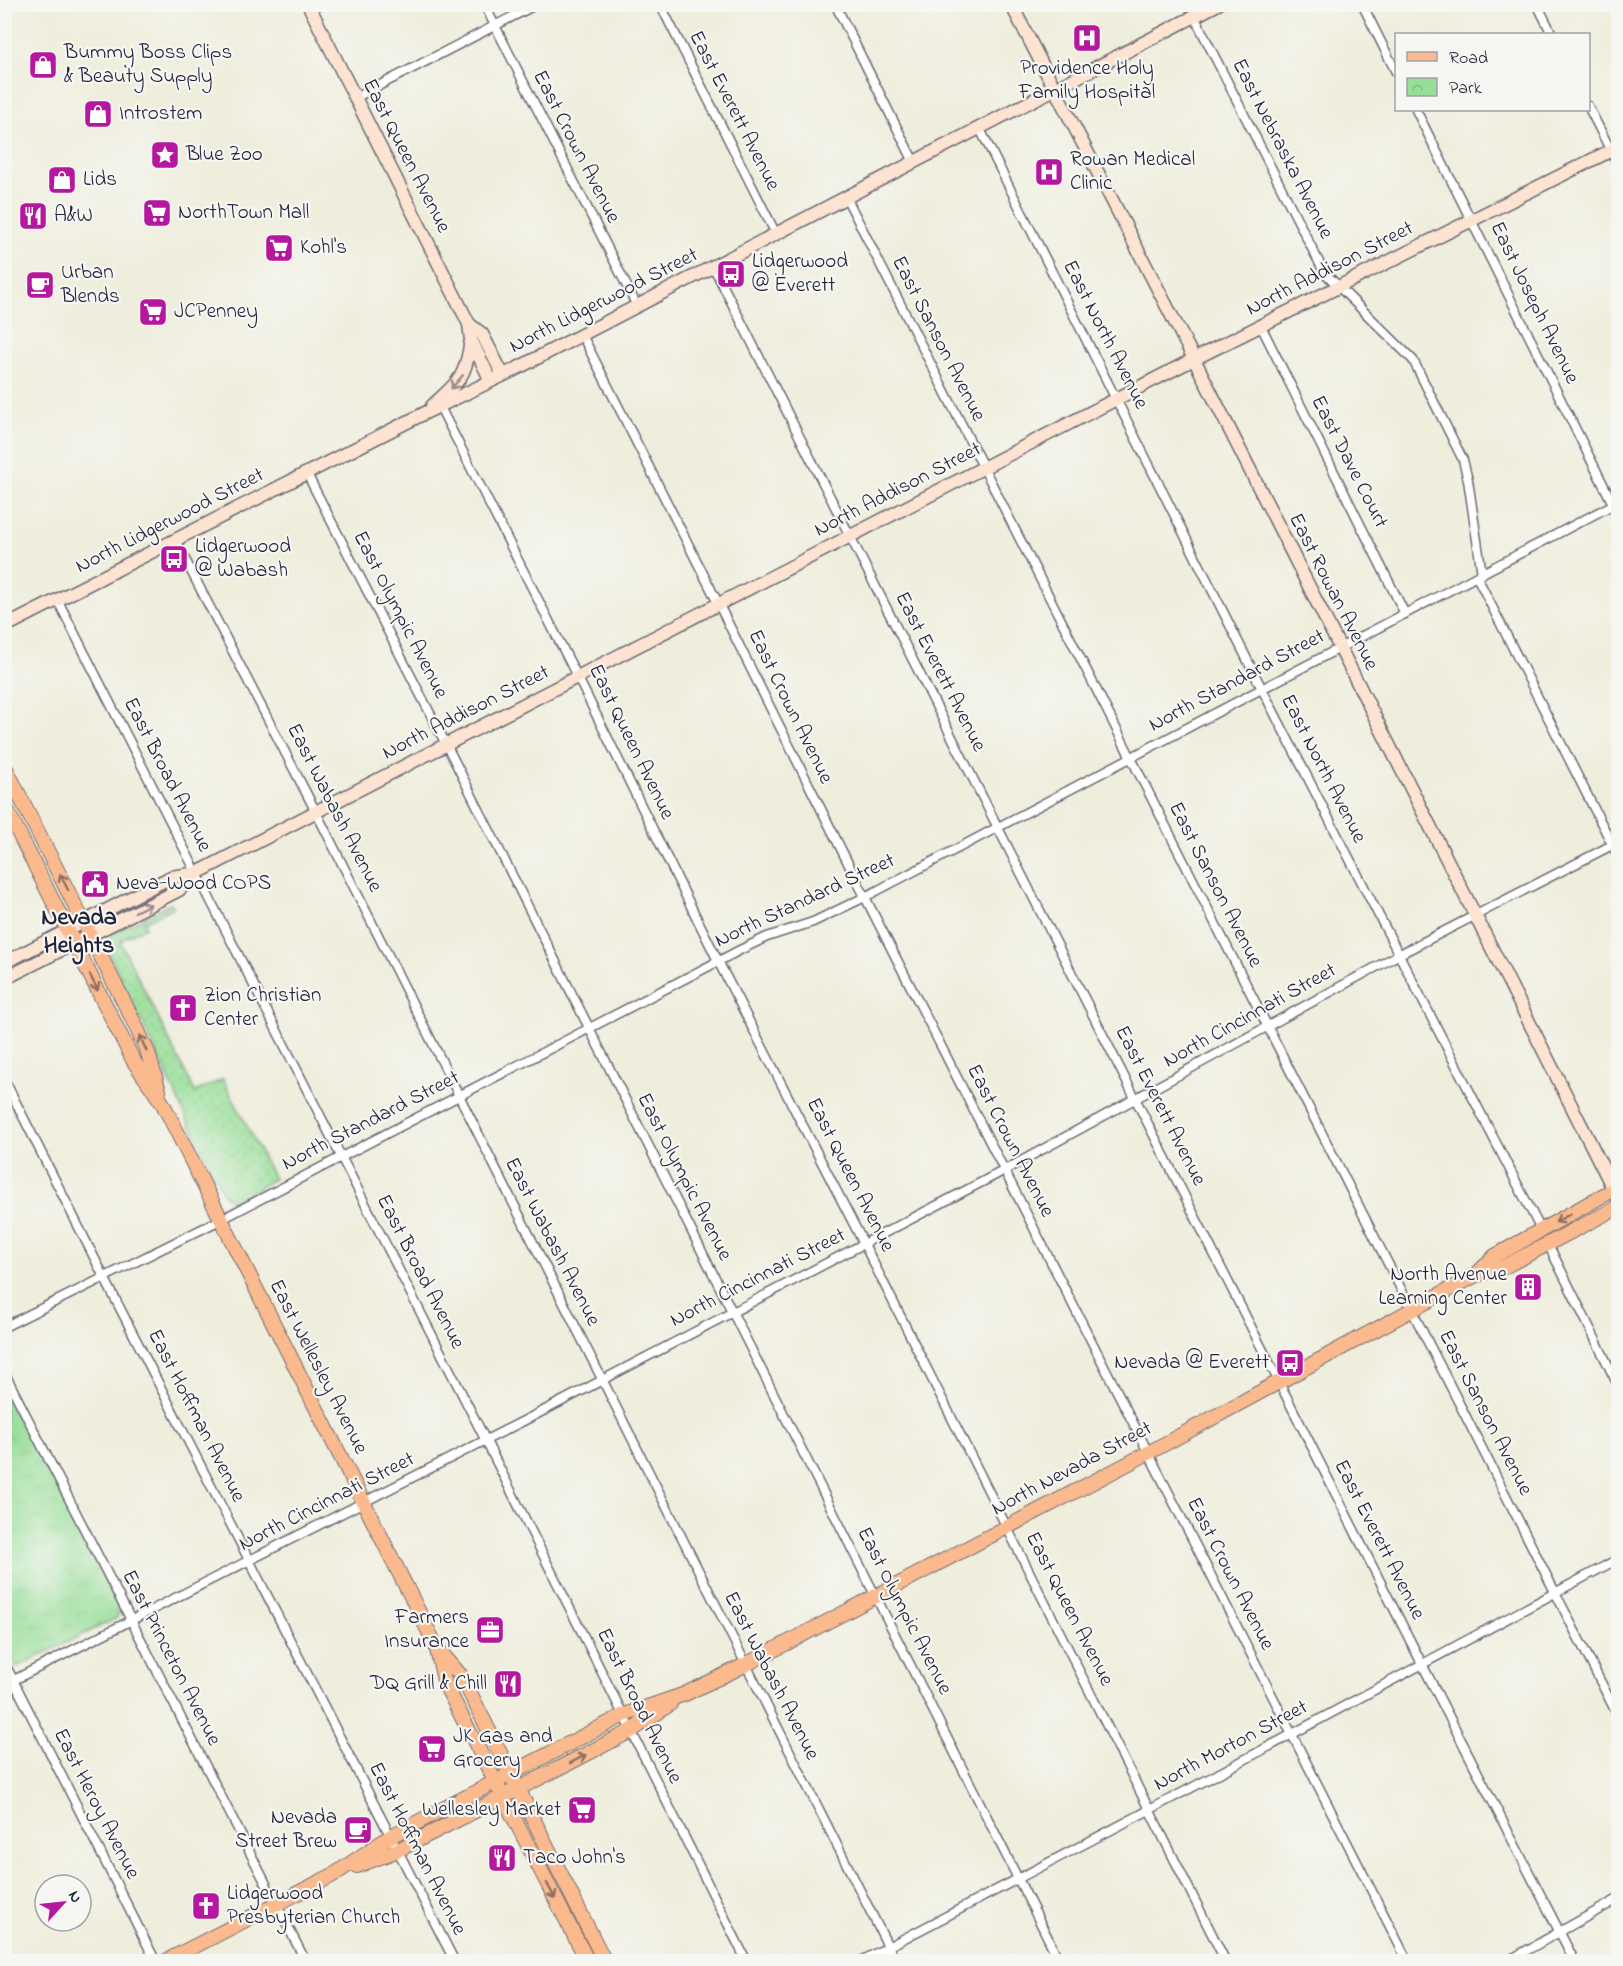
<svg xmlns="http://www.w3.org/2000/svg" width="1623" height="1966" viewBox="0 0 1623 1966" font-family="'Indie Flower',sans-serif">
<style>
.grass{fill:url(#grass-dots);stroke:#5c8069;stroke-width:1.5}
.park{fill:url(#park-crowns);stroke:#5c8069;stroke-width:1.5}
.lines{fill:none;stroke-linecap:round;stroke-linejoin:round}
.street-casing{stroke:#6a6973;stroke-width:11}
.secondary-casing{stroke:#6a6973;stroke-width:15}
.primary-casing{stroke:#6a6973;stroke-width:16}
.street{stroke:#fff;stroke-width:8}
.secondary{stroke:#fde3d1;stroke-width:12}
.primary{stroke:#fbba8d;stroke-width:14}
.oneway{stroke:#9a8c8e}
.oneway2{stroke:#8e6e64}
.labels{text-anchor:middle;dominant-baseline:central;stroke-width:4.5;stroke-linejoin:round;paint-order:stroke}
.poi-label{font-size:21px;fill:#22223b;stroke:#f6f6f2;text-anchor:start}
.street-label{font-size:21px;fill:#22223b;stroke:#f6f6f2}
.quarter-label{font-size:24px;font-weight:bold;fill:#22223b;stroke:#f6f6f2}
</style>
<defs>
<pattern id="grass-dots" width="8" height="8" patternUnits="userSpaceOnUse" patternTransform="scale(1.5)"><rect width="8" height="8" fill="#96de97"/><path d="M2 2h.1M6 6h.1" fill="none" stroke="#81be83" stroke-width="1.8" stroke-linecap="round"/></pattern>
<pattern id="park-crowns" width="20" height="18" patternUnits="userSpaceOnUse" patternTransform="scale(1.5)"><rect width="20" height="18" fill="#96de97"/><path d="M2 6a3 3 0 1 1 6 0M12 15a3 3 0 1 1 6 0" fill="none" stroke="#81be83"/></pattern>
</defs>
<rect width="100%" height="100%" fill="#f6f6f2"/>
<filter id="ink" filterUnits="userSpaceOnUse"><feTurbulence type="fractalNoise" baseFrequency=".0167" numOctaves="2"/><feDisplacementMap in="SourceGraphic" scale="12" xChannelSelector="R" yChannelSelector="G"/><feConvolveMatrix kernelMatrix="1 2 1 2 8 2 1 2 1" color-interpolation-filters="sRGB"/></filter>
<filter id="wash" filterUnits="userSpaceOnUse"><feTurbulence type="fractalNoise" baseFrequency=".008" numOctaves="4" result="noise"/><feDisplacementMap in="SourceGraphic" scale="24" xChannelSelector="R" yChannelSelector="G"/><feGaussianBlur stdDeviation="1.35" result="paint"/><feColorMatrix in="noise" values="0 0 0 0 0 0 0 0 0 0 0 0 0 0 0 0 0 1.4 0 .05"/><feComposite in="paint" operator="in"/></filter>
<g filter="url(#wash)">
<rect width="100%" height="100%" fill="#efeddb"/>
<path class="grass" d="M171,903L174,907L144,922L146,927L122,939L121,943L195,1092L223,1079L274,1179L234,1201L225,1197C183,1115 148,1030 106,948L112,934Z"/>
<polygon class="park" points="5,1385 120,1610 117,1618 17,1667 4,1645"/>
</g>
<g filter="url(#ink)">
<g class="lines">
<g class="street-casing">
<g id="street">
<polyline points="484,4 637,306"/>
<polyline points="660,4 776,234"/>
<polyline points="835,4 914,162"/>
<polyline points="1362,4 1396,72"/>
<polyline points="1537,4 1552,34"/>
<polyline points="1194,16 1324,272 1413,360 1463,460 1468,480 1482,574"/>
<polyline points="355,98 537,4"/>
<polyline points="1588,106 1618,165"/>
<polyline points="1416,110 1618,514"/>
<polyline points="980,129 1262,689 1541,1230"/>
<polyline points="846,197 1618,1716"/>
<polyline points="713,266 1422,1664 1575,1962"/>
<polyline points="1261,326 1405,614"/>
<polyline points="582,335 719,605 865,897 1408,1962"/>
<polyline points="440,407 582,686 718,961 864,1244 1226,1962"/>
<polyline points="307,474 451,754 1060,1962"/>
<polyline points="175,540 316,812 896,1962"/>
<polyline points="1477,577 1618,856"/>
<polyline points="58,601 486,1441 747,1962"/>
<polyline points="4,1079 104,1277 455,1962"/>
<polyline points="1548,1244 1618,1385"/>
<polyline points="4,1327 220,1220 740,950 767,937 813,922 865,897 1618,502"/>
<polyline points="4,1372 306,1962"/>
<polyline points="4,1662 156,1962"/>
<polyline points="4,1685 545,1410 1005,1170 1398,955 1618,842"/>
<polyline points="4,1951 10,1962"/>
<polyline points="859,1962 1214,1776 1618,1559"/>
<polyline points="1506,1962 1618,1899"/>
</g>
</g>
<g class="secondary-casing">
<g id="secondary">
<polyline points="308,4 469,324 471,340 491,381"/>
<polyline points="1011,4 1194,359 1618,1198"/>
<polyline points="469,324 482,334 503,375"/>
<path d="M432,406C460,380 465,379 471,340"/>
<polyline points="4,627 425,413 512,371 1218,4"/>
<polyline points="4,963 171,877 197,873"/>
<polyline points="4,979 179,890 197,873 1194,359 1618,147"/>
</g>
</g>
<g class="primary-casing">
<g id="primary">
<polyline points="4,765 134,1022 148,1053 159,1091"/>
<polyline points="4,804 133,1060 163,1104 437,1648 462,1677 605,1962"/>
<polyline points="1477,1274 1495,1256 1618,1187"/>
<polyline points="437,1650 445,1684 588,1962"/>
<polyline points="357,1866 398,1850 571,1762 631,1731 670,1704"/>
<polyline points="164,1962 335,1874 391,1836 624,1715 685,1694 745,1665 1148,1453 1476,1275 1502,1268 1618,1207"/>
</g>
</g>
<use href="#street" class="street"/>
<use href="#secondary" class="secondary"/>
<use href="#primary" class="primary"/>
</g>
<defs><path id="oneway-shaft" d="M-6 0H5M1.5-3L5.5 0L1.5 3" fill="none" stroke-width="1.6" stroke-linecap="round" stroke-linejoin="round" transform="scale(1.5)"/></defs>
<g class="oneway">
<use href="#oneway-shaft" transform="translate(457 382) rotate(131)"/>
<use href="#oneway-shaft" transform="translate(143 908) rotate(-26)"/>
</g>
<g class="oneway2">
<use href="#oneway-shaft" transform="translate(64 882) rotate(-117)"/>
<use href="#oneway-shaft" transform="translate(94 983) rotate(63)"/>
<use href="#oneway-shaft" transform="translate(143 1043) rotate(-114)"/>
<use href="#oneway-shaft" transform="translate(1563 1218) rotate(151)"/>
<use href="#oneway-shaft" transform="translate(578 1759) rotate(-28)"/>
<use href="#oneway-shaft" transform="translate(551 1891) rotate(62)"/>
</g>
</g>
<defs>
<g id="hospital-square" transform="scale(1.5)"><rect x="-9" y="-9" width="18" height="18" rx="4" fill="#b5179e" stroke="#f6f6f2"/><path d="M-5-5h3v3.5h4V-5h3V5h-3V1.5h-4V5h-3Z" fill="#fff"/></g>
<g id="shop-square" transform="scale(1.5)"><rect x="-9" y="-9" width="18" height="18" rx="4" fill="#b5179e" stroke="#f6f6f2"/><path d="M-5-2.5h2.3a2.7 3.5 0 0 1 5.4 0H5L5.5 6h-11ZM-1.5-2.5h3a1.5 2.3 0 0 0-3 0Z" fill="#fff"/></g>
<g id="sight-square" transform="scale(1.5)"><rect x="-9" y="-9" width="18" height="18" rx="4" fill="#b5179e" stroke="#f6f6f2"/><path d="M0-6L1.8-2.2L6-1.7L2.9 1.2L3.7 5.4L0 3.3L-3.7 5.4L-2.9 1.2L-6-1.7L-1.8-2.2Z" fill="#fff"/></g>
<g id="supermarket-square" transform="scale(1.5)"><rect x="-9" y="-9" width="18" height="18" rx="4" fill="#b5179e" stroke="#f6f6f2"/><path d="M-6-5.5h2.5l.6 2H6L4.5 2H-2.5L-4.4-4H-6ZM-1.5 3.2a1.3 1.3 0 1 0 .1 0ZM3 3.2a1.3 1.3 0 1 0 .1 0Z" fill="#fff"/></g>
<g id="restaurant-square" transform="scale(1.5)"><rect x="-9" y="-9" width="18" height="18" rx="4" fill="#b5179e" stroke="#f6f6f2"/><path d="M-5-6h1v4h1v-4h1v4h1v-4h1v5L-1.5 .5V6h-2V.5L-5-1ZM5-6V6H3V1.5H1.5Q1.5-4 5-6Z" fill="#fff"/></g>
<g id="bus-square" transform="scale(1.5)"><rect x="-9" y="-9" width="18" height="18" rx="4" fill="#b5179e" stroke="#f6f6f2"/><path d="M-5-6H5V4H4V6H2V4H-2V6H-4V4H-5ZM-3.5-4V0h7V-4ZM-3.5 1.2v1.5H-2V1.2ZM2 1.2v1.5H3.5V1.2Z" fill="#fff"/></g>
<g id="cafe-square" transform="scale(1.5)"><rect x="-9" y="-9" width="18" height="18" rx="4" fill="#b5179e" stroke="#f6f6f2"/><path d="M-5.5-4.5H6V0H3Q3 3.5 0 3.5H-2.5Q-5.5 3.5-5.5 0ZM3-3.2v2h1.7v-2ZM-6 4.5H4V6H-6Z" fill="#fff"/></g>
<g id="civic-square" transform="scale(1.5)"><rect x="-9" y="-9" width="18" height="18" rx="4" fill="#b5179e" stroke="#f6f6f2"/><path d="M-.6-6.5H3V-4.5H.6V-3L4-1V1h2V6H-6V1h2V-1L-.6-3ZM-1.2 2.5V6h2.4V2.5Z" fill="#fff"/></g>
<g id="church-square" transform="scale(1.5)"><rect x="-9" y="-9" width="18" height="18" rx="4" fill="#b5179e" stroke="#f6f6f2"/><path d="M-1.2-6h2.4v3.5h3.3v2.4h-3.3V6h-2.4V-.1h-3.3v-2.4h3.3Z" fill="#fff"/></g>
<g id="building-square" transform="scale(1.5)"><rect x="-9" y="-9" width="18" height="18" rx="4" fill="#b5179e" stroke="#f6f6f2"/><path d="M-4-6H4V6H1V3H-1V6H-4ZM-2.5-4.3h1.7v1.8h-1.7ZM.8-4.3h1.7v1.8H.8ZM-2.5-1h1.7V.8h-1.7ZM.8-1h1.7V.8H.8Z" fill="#fff"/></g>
<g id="office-square" transform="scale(1.5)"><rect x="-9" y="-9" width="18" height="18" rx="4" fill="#b5179e" stroke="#f6f6f2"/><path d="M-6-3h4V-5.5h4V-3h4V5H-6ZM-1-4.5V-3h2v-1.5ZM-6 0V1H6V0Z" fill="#fff"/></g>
</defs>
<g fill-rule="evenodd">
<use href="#hospital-square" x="1087" y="38"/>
<use href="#shop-square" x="43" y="65"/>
<use href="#shop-square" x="98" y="114"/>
<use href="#sight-square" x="165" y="155"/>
<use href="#hospital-square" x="1049" y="172"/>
<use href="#shop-square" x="62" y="180"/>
<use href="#supermarket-square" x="157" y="213"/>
<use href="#restaurant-square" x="33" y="216"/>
<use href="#supermarket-square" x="279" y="248"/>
<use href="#bus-square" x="731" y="274"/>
<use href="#cafe-square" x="40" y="285"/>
<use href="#supermarket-square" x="153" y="312"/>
<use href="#bus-square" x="174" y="559"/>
<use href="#civic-square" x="95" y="884"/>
<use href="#church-square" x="183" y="1008"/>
<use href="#building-square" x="1528" y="1287"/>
<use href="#bus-square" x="1290" y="1363"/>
<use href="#office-square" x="490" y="1630"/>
<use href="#restaurant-square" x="508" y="1684"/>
<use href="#supermarket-square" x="432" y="1749"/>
<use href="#supermarket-square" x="582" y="1810"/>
<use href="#cafe-square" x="358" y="1830"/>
<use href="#restaurant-square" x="502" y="1858"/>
<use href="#church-square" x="206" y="1906"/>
</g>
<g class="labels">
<g class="poi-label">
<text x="64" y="53">Bummy Boss Clips<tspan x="64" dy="24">&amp; Beauty Supply</tspan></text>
<text x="1087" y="69" text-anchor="middle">Providence Holy<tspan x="1087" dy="24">Family Hospital</tspan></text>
<text x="119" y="114">Introstem</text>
<text x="186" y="155">Blue Zoo</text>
<text x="1070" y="160">Rowan Medical<tspan x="1070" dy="24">Clinic</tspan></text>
<text x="83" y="180">Lids</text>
<text x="178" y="213">NorthTown Mall</text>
<text x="54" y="216">A&amp;W</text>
<text x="300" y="248">Kohl's</text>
<text x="752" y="262">Lidgerwood<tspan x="752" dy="24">@ Everett</tspan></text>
<text x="61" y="273">Urban<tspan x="61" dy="24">Blends</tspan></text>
<text x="174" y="312">JCPenney</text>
<text x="195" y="547">Lidgerwood<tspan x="195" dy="24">@ Wabash</tspan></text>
<text x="116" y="884">Neva-Wood COPS</text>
<text x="204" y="996">Zion Christian<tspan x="204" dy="24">Center</tspan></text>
<text x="1507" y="1275" text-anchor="end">North Avenue<tspan x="1507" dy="24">Learning Center</tspan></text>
<text x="1269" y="1363" text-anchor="end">Nevada @ Everett</text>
<text x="469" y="1618" text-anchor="end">Farmers<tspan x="469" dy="24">Insurance</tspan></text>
<text x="487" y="1684" text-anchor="end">DQ Grill &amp; Chill</text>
<text x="453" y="1737">JK Gas and<tspan x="453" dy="24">Grocery</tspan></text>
<text x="561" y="1810" text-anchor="end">Wellesley Market</text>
<text x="337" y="1818" text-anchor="end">Nevada<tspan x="337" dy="24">Street Brew</tspan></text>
<text x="523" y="1858">Taco John's</text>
<text x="227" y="1894">Lidgerwood<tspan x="227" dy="24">Presbyterian Church</tspan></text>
</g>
<g class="street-label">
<text transform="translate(734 111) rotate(63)">East Everett Avenue</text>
<text transform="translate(576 147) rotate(63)">East Crown Avenue</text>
<text transform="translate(1282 149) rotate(63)">East Nebraska Avenue</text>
<text transform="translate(406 156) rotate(63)">East Queen Avenue</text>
<text transform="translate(1330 269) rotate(-27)">North Addison Street</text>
<text transform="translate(604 301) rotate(-27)">North Lidgerwood Street</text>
<text transform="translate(1534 303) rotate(64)">East Joseph Avenue</text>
<text transform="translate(1105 335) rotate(63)">East North Avenue</text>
<text transform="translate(938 339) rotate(63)">East Sanson Avenue</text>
<text transform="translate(1349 462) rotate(63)">East Dave Court</text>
<text transform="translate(898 490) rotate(-27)">North Addison Street</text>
<text transform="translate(170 521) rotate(-27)">North Lidgerwood Street</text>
<text transform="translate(1333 592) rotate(63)">East Rowan Avenue</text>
<text transform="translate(400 615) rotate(63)">East Olympic Avenue</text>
<text transform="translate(940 672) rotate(63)">East Everett Avenue</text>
<text transform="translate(1237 681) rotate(-28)">North Standard Street</text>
<text transform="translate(790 707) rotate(64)">East Crown Avenue</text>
<text transform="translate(466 713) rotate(-27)">North Addison Street</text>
<text transform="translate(631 742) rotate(64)">East Queen Avenue</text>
<text transform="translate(1323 769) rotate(63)">East North Avenue</text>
<text transform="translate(167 775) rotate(63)">East Broad Avenue</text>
<text transform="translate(334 808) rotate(63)">East Wabash Avenue</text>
<text transform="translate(1215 885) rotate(63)">East Sanson Avenue</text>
<text transform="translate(805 901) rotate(-25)">North Standard Street</text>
<text transform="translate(1250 1016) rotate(-29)">North Cincinnati Street</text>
<text transform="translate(1160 1106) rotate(63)">East Everett Avenue</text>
<text transform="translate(371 1121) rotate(-27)">North Standard Street</text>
<text transform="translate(1010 1141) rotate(63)">East Crown Avenue</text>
<text transform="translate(850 1175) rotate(63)">East Queen Avenue</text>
<text transform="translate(684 1177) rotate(63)">East Olympic Avenue</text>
<text transform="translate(552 1242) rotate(63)">East Wabash Avenue</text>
<text transform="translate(420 1272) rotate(63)">East Broad Avenue</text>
<text transform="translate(758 1278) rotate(-27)">North Cincinnati Street</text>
<text transform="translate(318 1367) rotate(63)">East Wellesley Avenue</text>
<text transform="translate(1485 1413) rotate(63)">East Sanson Avenue</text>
<text transform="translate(196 1416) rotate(63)">East Hoffman Avenue</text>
<text transform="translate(1072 1469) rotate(-28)">North Nevada Street</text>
<text transform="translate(327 1502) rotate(-27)">North Cincinnati Street</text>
<text transform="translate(1379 1540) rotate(63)">East Everett Avenue</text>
<text transform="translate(1230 1574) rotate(63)">East Crown Avenue</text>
<text transform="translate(1069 1609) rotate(63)">East Queen Avenue</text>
<text transform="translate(904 1611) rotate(63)">East Olympic Avenue</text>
<text transform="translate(171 1658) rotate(63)">East Princeton Avenue</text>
<text transform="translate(771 1676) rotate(63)">East Wabash Avenue</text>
<text transform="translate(639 1706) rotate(64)">East Broad Avenue</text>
<text transform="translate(1231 1746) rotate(-28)">North Morton Street</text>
<text transform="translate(96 1804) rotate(63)">East Heroy Avenue</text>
<text transform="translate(417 1849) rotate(63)">East Hoffman Avenue</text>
</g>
<g class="quarter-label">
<text x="79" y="918">Nevada<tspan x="79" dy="28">Heights</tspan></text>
</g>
</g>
<rect width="1623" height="1966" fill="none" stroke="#f6f6f2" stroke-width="24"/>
<rect x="1395" y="33" width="195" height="78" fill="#f6f6f2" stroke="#a1a1a9" stroke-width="1.5"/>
<rect x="1407" y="52" width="30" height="9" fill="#fbba8d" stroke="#a1a1a9" stroke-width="1.5"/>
<text x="1449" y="63" font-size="18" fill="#22223b">Road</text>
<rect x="1407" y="78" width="30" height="18" fill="url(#park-crowns)" stroke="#a1a1a9" stroke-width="1.5"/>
<text x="1449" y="93" font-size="18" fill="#22223b">Park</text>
<g transform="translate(63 1903) rotate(63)"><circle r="28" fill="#f6f6f2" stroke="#a1a1a9" stroke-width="1.5"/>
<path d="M0-4.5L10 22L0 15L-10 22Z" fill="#b5179e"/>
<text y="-9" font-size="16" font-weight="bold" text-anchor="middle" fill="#22223b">N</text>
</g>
</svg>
